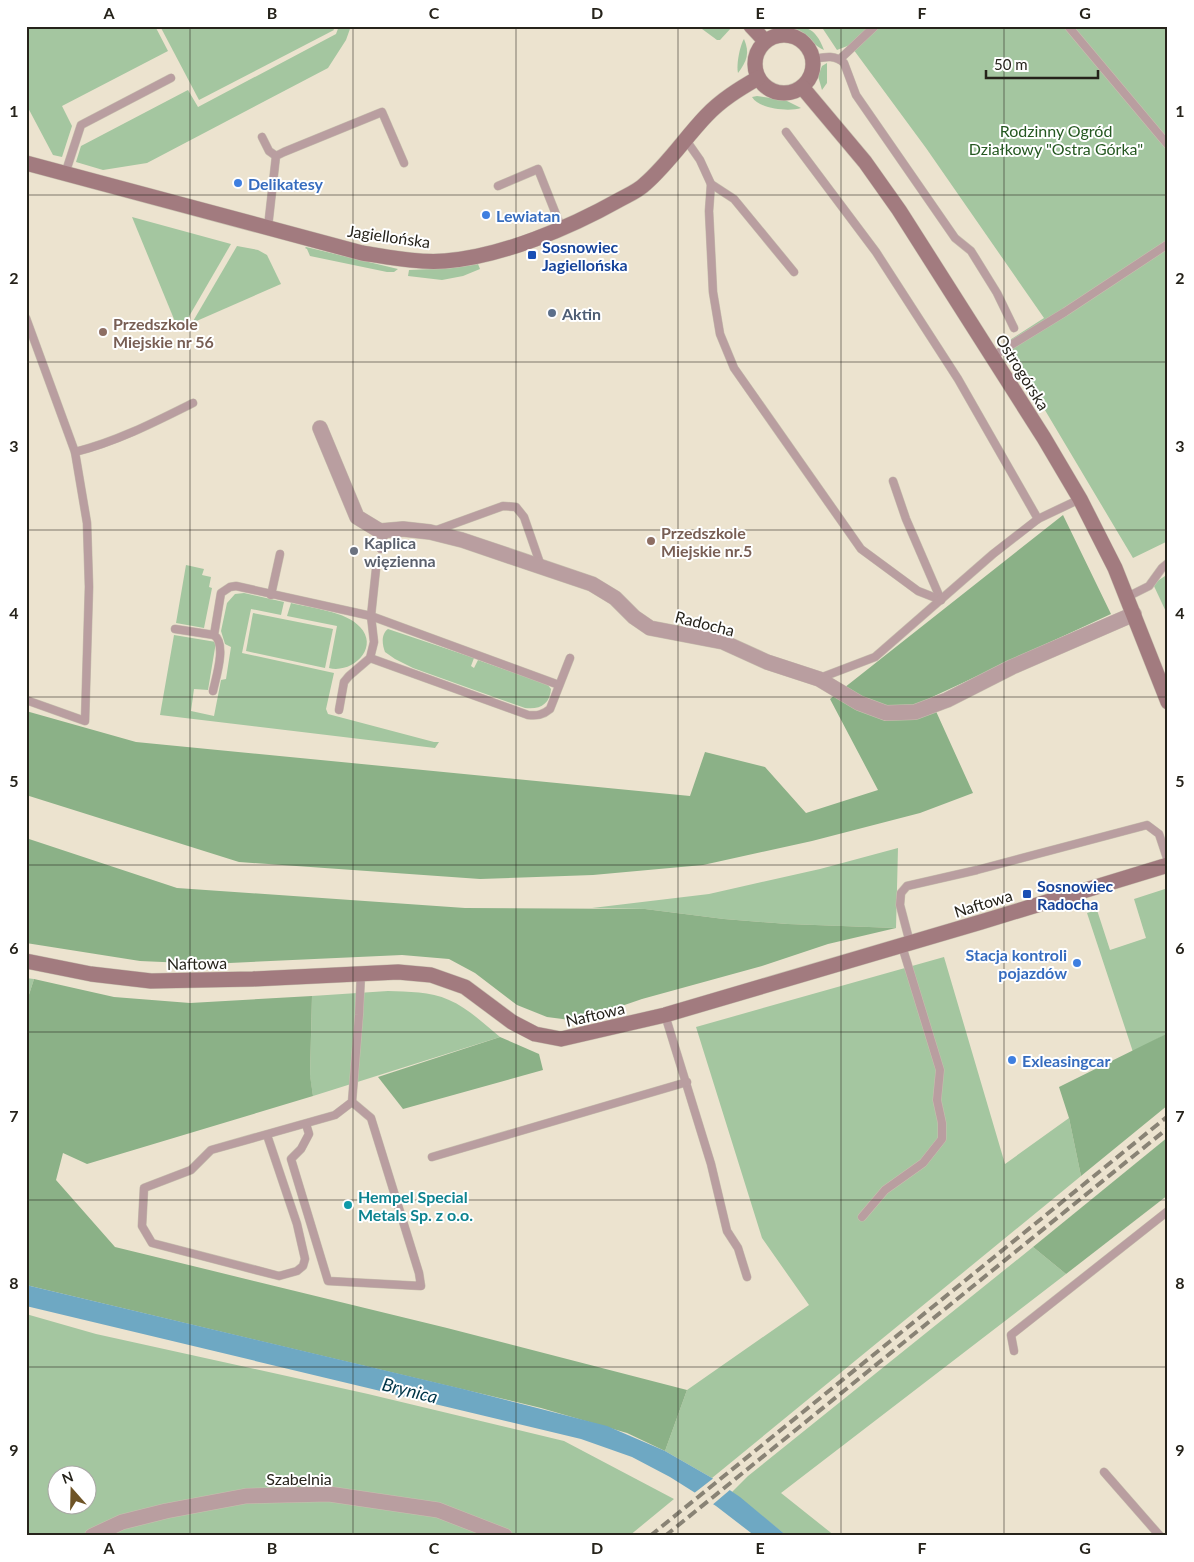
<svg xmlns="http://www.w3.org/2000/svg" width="1194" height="1562" viewBox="0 0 1194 1562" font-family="Lato,sans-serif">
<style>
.green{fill:#a4c6a0;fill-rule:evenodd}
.forest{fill:#8bb187}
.water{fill:#6ea8c3}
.pier{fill:#ece3cf}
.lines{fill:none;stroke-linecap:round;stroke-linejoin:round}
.lane-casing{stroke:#c8c0af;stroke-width:9}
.street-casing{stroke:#c8c0af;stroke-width:16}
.secondary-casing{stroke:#c8c0af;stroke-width:16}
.lane{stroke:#b99ea0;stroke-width:8}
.street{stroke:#b99ea0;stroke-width:15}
.secondary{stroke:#a27b7f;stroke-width:15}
.rail{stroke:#898375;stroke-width:4;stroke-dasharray:10 5;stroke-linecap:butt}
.grid{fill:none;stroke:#26231b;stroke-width:1;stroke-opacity:0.55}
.shop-dot{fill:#3f7fe0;stroke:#fff;stroke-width:2}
.transit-dot{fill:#1a4fb4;stroke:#fff;stroke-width:2}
.service-dot{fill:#5c6f8a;stroke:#fff;stroke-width:2}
.education-dot{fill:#8d6e63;stroke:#fff;stroke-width:2}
.worship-dot{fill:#6b7280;stroke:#fff;stroke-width:2}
.culture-dot{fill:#0f9aa8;stroke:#fff;stroke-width:2}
.labels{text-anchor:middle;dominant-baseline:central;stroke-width:4;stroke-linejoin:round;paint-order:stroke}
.park-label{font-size:16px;fill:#255821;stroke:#fff}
.shop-label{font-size:16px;font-weight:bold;fill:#366cbe;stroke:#fff;text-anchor:start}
.street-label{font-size:16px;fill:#26231b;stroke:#fff}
.transit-label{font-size:16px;font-weight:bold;fill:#164399;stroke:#fff;text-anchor:start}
.service-label{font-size:16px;font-weight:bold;fill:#4e5e75;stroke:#fff;text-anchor:start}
.education-label{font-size:16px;font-weight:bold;fill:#785e54;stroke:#fff;text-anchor:start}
.worship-label{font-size:16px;font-weight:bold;fill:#5b616d;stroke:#fff;text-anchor:start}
.culture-label{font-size:16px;font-weight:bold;fill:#0d838f;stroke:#fff;text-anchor:start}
.water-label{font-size:18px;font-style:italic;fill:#003548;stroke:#fff}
.neatline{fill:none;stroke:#26231b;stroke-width:2}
.grid-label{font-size:16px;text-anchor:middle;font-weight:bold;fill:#26231b}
</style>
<rect width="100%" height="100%" fill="#ece3cf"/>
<g class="green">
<polygon points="26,26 155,26 168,51 62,106 72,126 62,157 53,155 26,104"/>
<polygon points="160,26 332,26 334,30 199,100"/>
<polygon points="339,26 351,26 346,40 328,68 147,163 103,170 76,162 81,146 186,91 188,90 198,107 336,34"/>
<polygon points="698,26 731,26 732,27 720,40 717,40"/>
<path d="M783,26C805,26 815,26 824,50C815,46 812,41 805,35C799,29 791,28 783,26Z"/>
<polygon points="821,26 1168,26 1168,541 1133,558 1005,343 1044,318 926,148 856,53 850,45 837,50"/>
<path d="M744,39C750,53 747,61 738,73C736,65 740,45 744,39Z"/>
<polygon points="827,63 827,83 822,90 818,76 822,66"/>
<path d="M757,96L785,100L801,108C789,112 759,109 752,97Z"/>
<polygon points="132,217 231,244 184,325 180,326 176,324"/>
<polygon points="237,246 258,250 267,255 281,284 192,323"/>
<polygon points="306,247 398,269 394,272 387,272 310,256 307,249 305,248"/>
<polygon points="478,264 480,269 463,276 442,280 408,276 409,270 453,268"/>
<polygon points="186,565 204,569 202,575 211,577 209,587 212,588 204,628 176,623"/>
<polygon points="1168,574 1168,616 1153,584"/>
<polygon points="244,593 284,602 281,615 251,609 242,653 334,673 326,709 328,714 434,742 439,742 435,748 160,715 174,635 216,642 208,690 194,689 191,711 214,716 221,680 226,679 231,647 225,644 221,631 227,603 235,594"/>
<path d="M291,603C310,608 346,611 360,627C380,648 352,674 329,668L337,626L287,616Z"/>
<polygon points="253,613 333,629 325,668 246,651"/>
<path d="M388,629L474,658L471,666L474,668L478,660L547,684L551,689C550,704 540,710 525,708L413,668L395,659L385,652C382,644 381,634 388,629Z"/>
<polygon points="898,848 896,928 788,924 724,919 645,909 592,908 709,894 820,869"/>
<polygon points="1168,888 1168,1033 1133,1052 1087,913 1097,910 1110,950 1146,938 1134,899"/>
<polygon points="944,957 1005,1164 1069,1118 1081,1176 712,1478 665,1451 687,1390 809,1305 762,1238 696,1027"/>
<polygon points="26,978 34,979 26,1004"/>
<path d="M388,991C408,992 430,991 449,1000C468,1008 484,1024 500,1037L313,1096L310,1076L312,996Z"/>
<polygon points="1033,1247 1066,1274 781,1493 835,1536 787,1536 732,1492 748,1476"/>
<path d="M26,1314L96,1334L368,1394L564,1441L674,1499L629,1536H26ZM58,1474H88V1504H58Z"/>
</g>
<g class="forest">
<polygon points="1063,515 1111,614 930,698 973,793 920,813 812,841 703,865 593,875 480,879 239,862 26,795 26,711 136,742 690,796 705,752 765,767 806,813 878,790 830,699"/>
<polygon points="26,838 177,888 465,908 645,909 724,919 788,924 896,928 828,944 762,966 642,999 578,1021 547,1017 517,1005 475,973 449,959 402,955 208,964 140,961 26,943"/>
<polygon points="34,979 114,997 190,1003 312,996 310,1075 313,1096 87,1164 63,1153 56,1180 115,1247 447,1328 687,1390 665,1451 627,1433 541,1408 26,1285 26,1004"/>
<polygon points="1168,1033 1168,1105 1081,1176 1069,1118 1059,1087"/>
<polygon points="500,1037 539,1054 543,1070 403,1109 378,1077"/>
<polygon points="1168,1137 1168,1195 1066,1274 1033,1247"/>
</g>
<polygon class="water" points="26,1285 463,1389 607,1426 665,1451 712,1478 740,1497 787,1536 755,1536 716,1506 670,1477 632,1457 581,1439 26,1306"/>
<polygon class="pier" points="715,1477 731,1489 711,1506 693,1494"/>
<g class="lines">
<g class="lane-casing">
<g id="lane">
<polyline points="1068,26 1168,145"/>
<path d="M813,59C824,57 835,54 844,63L856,95L955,238L971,251L997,293L1014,328"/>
<polyline points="840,59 875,26"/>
<polyline points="786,132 876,252 958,379 1038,519"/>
<polyline points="262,137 269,151 276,156"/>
<polyline points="686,140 700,160 711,184 709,211 713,292 720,334 734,368 861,549 918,591 941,600"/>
<polyline points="65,174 81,125 171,78"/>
<polyline points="711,184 734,199 794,272"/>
<polyline points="498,186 538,169 561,227"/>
<polyline points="268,227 276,156 284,152 382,112 404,163"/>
<polyline points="26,318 75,452 87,523 89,587 85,721 26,700"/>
<polyline points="993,356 1065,312 1168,244"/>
<path d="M75,452C116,442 155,422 193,403"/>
<polyline points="893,481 906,519 941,600"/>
<polyline points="434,531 503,506 516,507 524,517 541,566"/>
<polyline points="381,549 385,530"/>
<polyline points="271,595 280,554"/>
<polyline points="1127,597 1149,586 1162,568 1168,563"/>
<polyline points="175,629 214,635"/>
<path d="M370,658L528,715C537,716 543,715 550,709L570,658"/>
<polyline points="820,678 875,657 993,554 1038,519 1080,499"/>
<path d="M213,691C216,677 227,644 214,635L221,593L230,587L236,586L371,616L559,685"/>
<polyline points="339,710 344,682 349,676 370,658 374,642 371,616 376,569"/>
<polyline points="910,943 900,905 901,893 907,886 977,870 1147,825 1159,834 1168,861"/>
<polyline points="665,1015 711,1164 727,1231 738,1248 747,1277"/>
<polyline points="306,1124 309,1134 301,1149 291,1159 328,1281 421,1286 419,1273 371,1118 352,1102"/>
<polyline points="267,1135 297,1224 305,1259 303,1266 297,1271 279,1276 152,1243 142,1226 144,1188 191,1170 211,1150 335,1115 352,1102 359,1015 361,974"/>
<polyline points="432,1157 687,1082"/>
<polyline points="862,1217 885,1190 923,1163 942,1139 942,1123 937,1100 940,1070 902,946"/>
<polyline points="1014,1351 1011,1335 1168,1211"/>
<polyline points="1104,1472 1160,1536"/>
</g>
</g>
<g class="street-casing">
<g id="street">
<polyline points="320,428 357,517 380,531 403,529 430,532 462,540 592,584 615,598 634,617 650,628 723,642 767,662 819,679 859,703 886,713 915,712 947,700 1012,667 1134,614"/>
<polyline points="92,1536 122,1522 166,1511 246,1496 329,1494 438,1510 505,1536"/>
</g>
</g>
<g class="secondary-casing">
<g id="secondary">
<polyline points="751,26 765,41"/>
<circle cx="784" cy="64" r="29"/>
<polyline points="802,87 865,162 899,210 1044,438 1080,499 1115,568 1168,702"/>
<path d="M26,163L362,253C389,257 417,263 445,261C501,257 571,227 619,200C628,195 638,191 645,184C668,164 685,138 706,116C721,100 739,89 758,78"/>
<polyline points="26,961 91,974 151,981 253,979 398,972 431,975 465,987 512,1022 535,1034 561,1039 665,1015 981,922 1168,865"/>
</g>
</g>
<use href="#lane" class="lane"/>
<use href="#street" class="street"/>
<use href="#secondary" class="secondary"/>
<g class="rail">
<polyline points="650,1536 1168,1116"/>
<polyline points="665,1536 1168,1128"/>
</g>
</g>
<path class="grid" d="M190,26V1536M353,26V1536M516,26V1536M678,26V1536M841,26V1536M1004,26V1536M26,195H1168M26,362H1168M26,530H1168M26,697H1168M26,865H1168M26,1032H1168M26,1200H1168M26,1367H1168"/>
<g class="shop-dot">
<circle cx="238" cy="183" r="5"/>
<circle cx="486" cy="215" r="5"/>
<circle cx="1077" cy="963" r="5"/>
<circle cx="1012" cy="1060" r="5"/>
</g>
<g class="transit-dot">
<rect x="527" y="250" width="10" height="10" rx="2.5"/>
<rect x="1022" y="889" width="10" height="10" rx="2.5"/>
</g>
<circle class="service-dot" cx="552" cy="313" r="5"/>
<g class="education-dot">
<circle cx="103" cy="332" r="5"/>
<circle cx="651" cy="541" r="5"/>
</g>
<circle class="worship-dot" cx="354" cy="551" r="5"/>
<circle class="culture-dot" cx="348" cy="1205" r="5"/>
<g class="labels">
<g class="park-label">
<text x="1056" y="130">Rodzinny Ogród<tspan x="1056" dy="18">Działkowy "Ostra Górka"</tspan></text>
</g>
<g class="shop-label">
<text x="248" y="183">Delikatesy</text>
<text x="496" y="215">Lewiatan</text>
<text x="1067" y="954" text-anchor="end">Stacja kontroli<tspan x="1067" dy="18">pojazdów</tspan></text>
<text x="1022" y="1060">Exleasingcar</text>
</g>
<g class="street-label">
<text transform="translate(389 236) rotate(8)">Jagiellońska</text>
<text transform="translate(1023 372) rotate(58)">Ostrogórska</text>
<text transform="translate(705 623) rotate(14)">Radocha</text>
<text transform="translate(983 903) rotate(-17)">Naftowa</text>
<text transform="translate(197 963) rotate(-1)">Naftowa</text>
<text transform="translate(595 1014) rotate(-13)">Naftowa</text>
<text x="299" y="1478">Szabelnia</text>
</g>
<g class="transit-label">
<text x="542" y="246">Sosnowiec<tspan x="542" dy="18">Jagiellońska</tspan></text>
<text x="1037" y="885">Sosnowiec<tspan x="1037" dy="18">Radocha</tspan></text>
</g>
<g class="service-label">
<text x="562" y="313">Aktin</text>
</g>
<g class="education-label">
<text x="113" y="323">Przedszkole<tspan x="113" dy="18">Miejskie nr 56</tspan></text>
<text x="661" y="532">Przedszkole<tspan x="661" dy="18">Miejskie nr.5</tspan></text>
</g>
<g class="worship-label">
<text x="364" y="542">Kaplica<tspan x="364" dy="18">więzienna</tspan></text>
</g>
<g class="culture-label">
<text x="358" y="1196">Hempel Special<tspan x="358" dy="18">Metals Sp. z o.o.</tspan></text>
</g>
<g class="water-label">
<text transform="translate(410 1390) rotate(14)">Brynica</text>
</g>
</g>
<rect width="1194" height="1562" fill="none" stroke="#ffffff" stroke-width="55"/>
<g transform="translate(72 1490) rotate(340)"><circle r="24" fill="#ffffff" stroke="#a8a7a4"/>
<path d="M0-4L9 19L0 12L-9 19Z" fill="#6e5426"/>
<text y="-8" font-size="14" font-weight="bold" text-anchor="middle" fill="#26231b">N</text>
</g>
<path d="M986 70v8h112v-8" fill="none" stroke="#26231b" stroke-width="2.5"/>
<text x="994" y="70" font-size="15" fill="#26231b" stroke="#ffffff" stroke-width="4" paint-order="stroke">50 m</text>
<rect x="28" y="28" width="1138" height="1506" class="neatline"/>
<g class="grid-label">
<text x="109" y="19">A</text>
<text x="272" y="19">B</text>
<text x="434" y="19">C</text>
<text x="597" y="19">D</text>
<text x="760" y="19">E</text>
<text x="922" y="19">F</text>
<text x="1085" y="19">G</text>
<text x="14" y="117">1</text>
<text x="1180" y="117">1</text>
<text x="14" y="284">2</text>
<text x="1180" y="284">2</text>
<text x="14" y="452">3</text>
<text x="1180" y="452">3</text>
<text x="14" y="619">4</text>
<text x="1180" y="619">4</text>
<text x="14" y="787">5</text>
<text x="1180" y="787">5</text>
<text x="14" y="954">6</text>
<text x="1180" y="954">6</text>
<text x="14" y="1122">7</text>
<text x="1180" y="1122">7</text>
<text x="14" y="1289">8</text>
<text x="1180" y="1289">8</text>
<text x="14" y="1456">9</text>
<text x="1180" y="1456">9</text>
<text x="109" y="1554">A</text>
<text x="272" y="1554">B</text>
<text x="434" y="1554">C</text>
<text x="597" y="1554">D</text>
<text x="760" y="1554">E</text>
<text x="922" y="1554">F</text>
<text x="1085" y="1554">G</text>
</g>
</svg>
